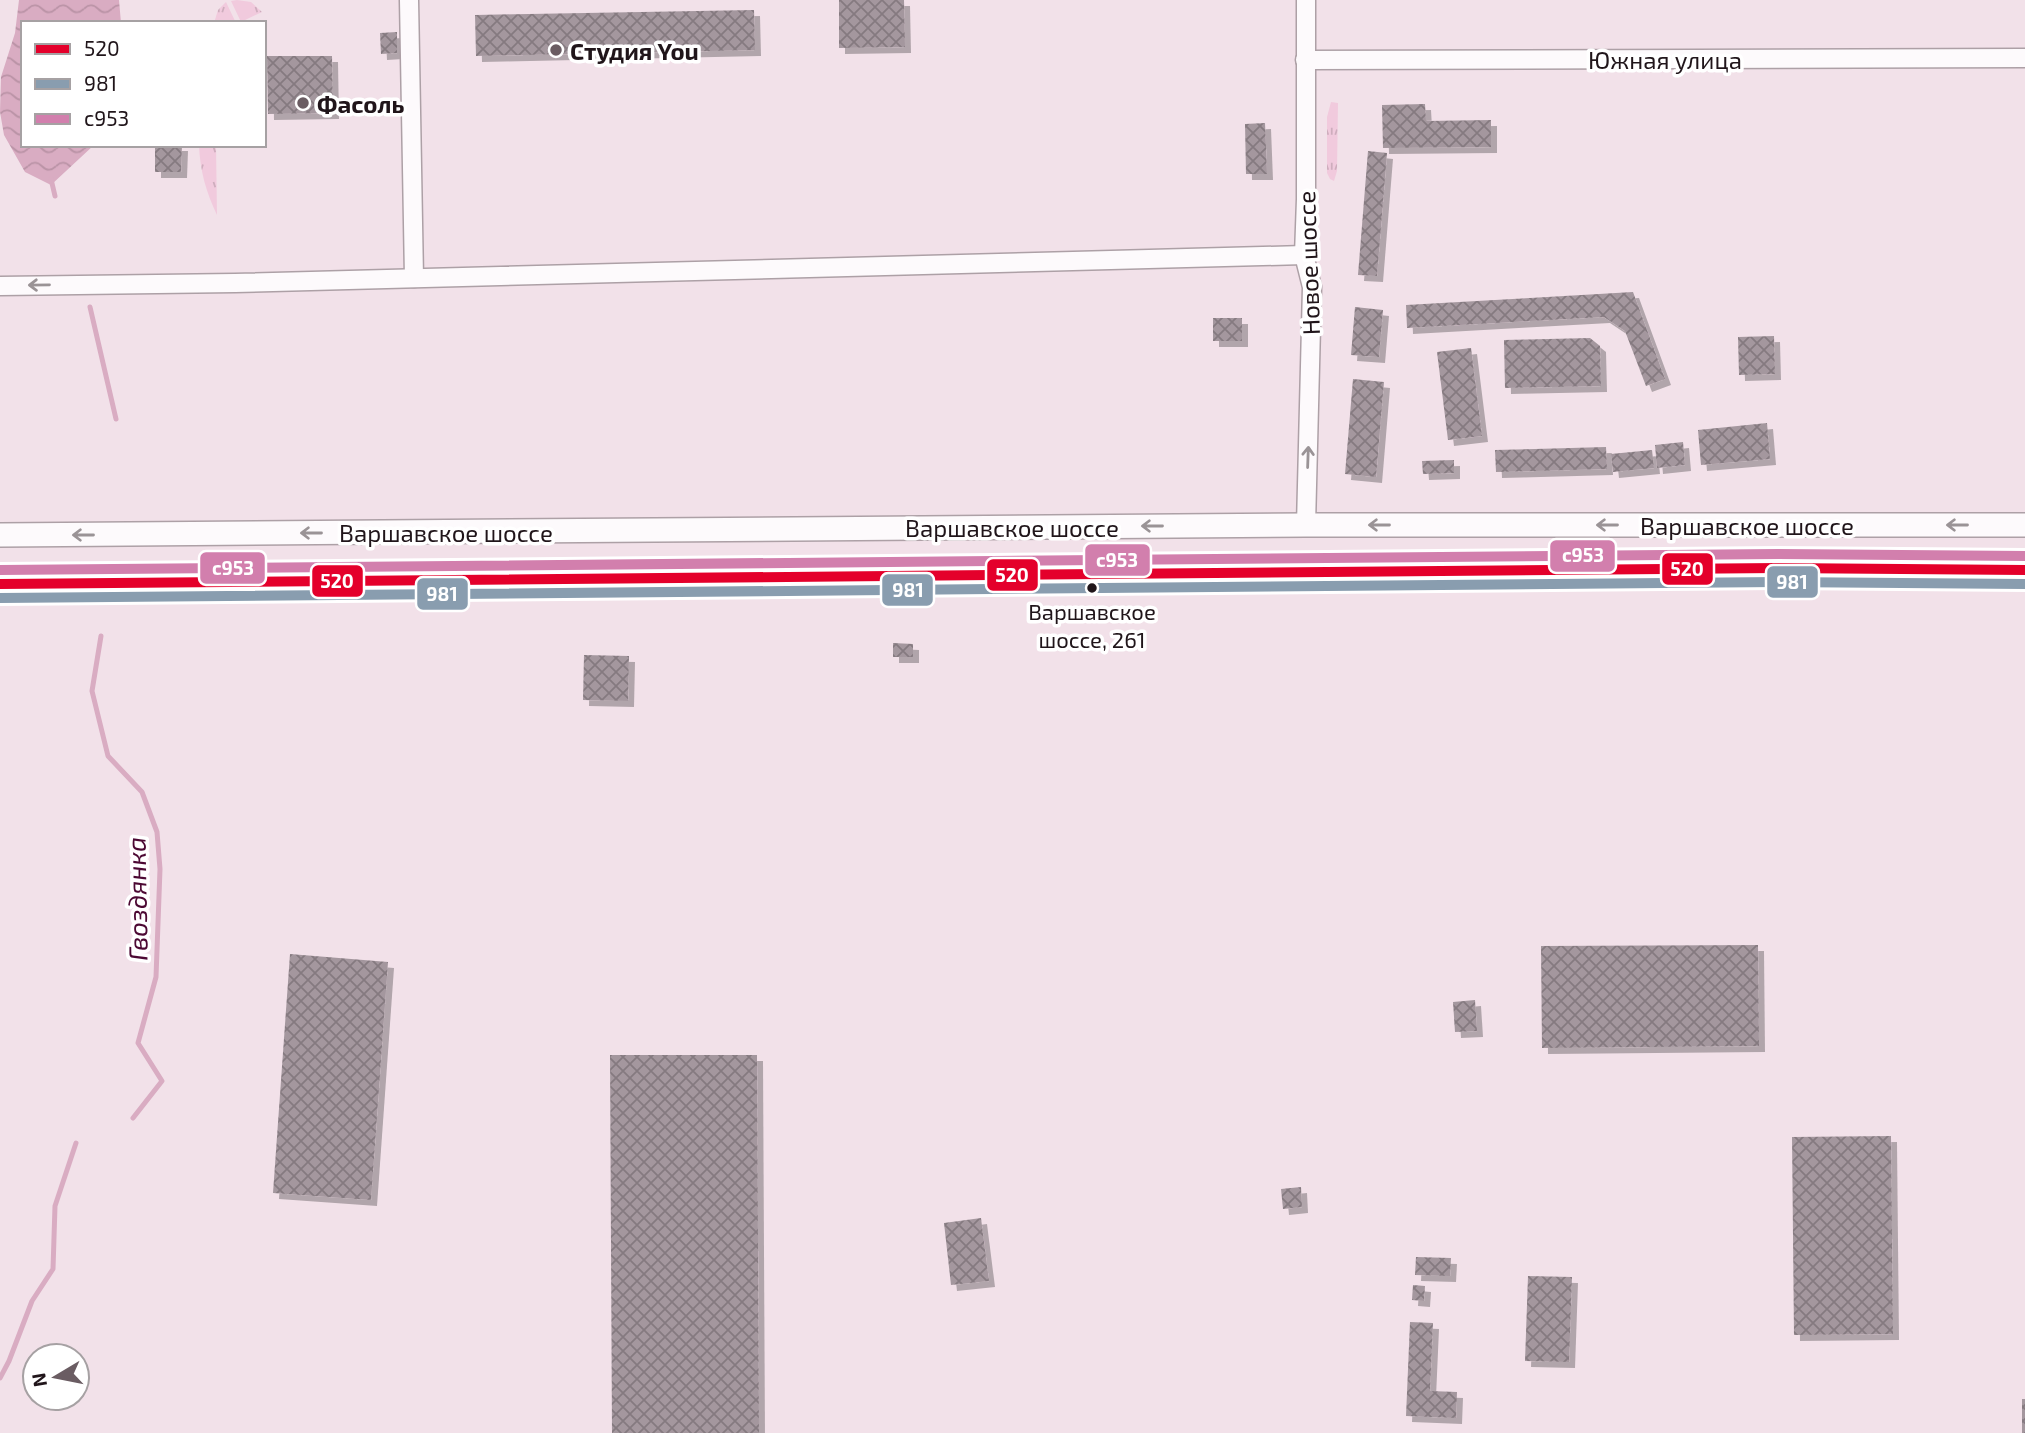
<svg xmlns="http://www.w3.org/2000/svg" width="2025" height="1433" viewBox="0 0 2025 1433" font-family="'Exo 2',sans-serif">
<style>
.grass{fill:url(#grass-tufts)}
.water{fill:url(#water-waves)}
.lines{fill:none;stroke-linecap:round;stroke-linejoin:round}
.stream{stroke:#d9acc2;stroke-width:5}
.building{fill:url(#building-cross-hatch);filter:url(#shadow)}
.minor-casing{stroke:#ada0a6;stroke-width:21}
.major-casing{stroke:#ada0a6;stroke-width:26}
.minor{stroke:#fdfafc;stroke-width:18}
.major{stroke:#fdfafc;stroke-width:23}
.bus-1-casing{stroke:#fff;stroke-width:16}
.bus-2-casing{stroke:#fff;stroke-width:16}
.bus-3-casing{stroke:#fff;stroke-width:16}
.bus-1{stroke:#e4002b;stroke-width:10}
.bus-2{stroke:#899daf;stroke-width:10}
.bus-3{stroke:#d27fad;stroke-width:10}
.oneway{stroke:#9a9396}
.poi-dot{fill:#6a5c62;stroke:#fff;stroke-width:2.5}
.bus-dot{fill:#20151a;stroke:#fff;stroke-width:2.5}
.labels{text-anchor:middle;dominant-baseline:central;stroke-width:7;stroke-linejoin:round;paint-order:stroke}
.bus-label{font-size:22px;fill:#20151a;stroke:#fff}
.poi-label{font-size:24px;font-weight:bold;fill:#20151a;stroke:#fff;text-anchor:start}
.street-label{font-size:24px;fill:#20151a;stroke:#fff}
.water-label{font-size:26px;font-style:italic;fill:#4c0833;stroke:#fff}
.line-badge{stroke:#fff;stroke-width:2.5}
.badge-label{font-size:19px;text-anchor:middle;font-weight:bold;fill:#fff}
</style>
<defs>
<pattern id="grass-tufts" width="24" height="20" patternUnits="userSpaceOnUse" patternTransform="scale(1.75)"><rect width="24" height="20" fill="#f1cadd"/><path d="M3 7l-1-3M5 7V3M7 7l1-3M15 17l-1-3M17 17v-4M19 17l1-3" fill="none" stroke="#ceadbd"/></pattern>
<pattern id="water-waves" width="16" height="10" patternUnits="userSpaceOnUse" patternTransform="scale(1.75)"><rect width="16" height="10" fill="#d9acc2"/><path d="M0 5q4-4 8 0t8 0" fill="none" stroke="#ba93a6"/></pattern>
<pattern id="building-cross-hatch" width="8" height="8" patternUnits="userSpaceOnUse" patternTransform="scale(1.75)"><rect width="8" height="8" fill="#a4979e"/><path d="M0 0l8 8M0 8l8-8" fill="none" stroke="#857a80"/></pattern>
<filter id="shadow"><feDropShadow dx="6" dy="6" stdDeviation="0" flood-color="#0004"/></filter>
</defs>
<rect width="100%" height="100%" fill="#f2e1e9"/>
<g class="grass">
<polygon points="237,0 251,2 262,12 241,22 231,1"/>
<polygon points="226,2 236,23 214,23 218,10"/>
<polygon points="1331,102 1338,103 1337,171 1334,181 1330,179 1327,173 1327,117"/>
<path d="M199,145H216L217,215C206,192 200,171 199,145Z"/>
</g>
<polygon class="water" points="19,0 119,0 121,23 23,23 23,145 94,145 51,185 25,172 4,135 0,112 1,77 15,33"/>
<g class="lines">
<g class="stream">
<polyline points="51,179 55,196"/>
<polyline points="90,307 116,419"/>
<polyline points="101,636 92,691 108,756 142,792 157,832 160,869 156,977 138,1043 162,1081 133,1118"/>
<polyline points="0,1378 9,1361 32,1301 53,1269 55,1206 76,1143"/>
</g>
</g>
<g class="building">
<polygon points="839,0 904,0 905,47 839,48"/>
<polygon points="754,10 755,50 476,56 475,15"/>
<polygon points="397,32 397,53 381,54 380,33"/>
<polygon points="267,56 332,56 333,113 268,114"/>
<polygon points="1425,104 1426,121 1491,120 1491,147 1383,148 1382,105"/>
<polygon points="1265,123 1267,174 1246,174 1245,124"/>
<polygon points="155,145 182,145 181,172 155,172"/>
<polygon points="1368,151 1387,153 1377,276 1358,275"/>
<polygon points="1633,292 1665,379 1646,386 1625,331 1604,317 1407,328 1406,305"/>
<polygon points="1355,307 1383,310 1379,357 1351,355"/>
<rect x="1213" y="318" width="29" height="23"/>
<polygon points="1774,336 1775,374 1739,375 1738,337"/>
<polygon points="1590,338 1600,346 1601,386 1505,388 1504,340"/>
<polygon points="1471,348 1482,436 1448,440 1437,352"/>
<polygon points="1353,379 1384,382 1376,477 1345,474"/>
<polygon points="1767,423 1770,459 1701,465 1698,430"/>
<polygon points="1683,442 1685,465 1657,468 1655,445"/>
<polygon points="1606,447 1607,469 1496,472 1495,450"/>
<polygon points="1652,450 1654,468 1613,472 1611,454"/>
<polygon points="1454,460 1454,473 1423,474 1422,461"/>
<polygon points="893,643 913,644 913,657 893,657"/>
<polygon points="584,655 629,656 628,701 583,700"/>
<polygon points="1758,945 1759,1046 1542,1048 1541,946"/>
<polygon points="290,954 388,962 371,1200 273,1193"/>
<polygon points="1475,1000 1477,1031 1455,1032 1453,1002"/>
<polygon points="610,1055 757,1055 759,1433 612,1433"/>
<polygon points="1891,1136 1893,1334 1794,1335 1792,1137"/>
<polygon points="1301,1187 1302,1207 1283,1209 1281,1189"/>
<polygon points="981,1218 989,1281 951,1285 944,1223"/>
<polygon points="1416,1257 1451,1258 1450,1276 1415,1275"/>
<polygon points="1528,1276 1572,1277 1569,1362 1525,1361"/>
<polygon points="1413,1285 1425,1286 1424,1301 1412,1300"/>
<polygon points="1410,1322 1433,1323 1430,1391 1457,1392 1456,1418 1406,1416"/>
<rect x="2022" y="1399" width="3" height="34"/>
</g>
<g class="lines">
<g class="minor-casing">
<g id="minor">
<polyline points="409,0 414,278"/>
<polyline points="1306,0 1306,199 1304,255 1312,287 1306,525"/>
<polyline points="1305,60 2025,58"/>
<polyline points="0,286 235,283 1304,255"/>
</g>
</g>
<g class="major-casing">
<g id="major">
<polyline points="0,535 1306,525 2025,525"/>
<polyline points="0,584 1778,568 2025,570"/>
</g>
</g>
<use href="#minor" class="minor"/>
<use href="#major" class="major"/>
<g class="bus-1-casing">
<polyline id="bus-1" points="0,584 1778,568 2025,570"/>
</g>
<g class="bus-2-casing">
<polyline id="bus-2" points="0,598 1778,582 2025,584"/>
</g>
<g class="bus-3-casing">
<polyline id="bus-3" points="0,570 1778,554 2025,556"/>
</g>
<use href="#bus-1" class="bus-1"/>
<use href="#bus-2" class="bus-2"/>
<use href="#bus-3" class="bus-3"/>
</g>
<defs><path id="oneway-shaft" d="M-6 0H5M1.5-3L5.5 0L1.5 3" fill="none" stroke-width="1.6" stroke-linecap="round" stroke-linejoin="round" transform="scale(1.75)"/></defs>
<g class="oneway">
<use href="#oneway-shaft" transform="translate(39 285) rotate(179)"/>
<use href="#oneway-shaft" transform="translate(1308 457) rotate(-88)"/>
<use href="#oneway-shaft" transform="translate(1379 525) rotate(180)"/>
<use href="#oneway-shaft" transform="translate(1607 525) rotate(180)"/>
<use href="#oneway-shaft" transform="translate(1957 525) rotate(-180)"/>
<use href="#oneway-shaft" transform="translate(1152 526) rotate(180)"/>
<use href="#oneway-shaft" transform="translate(311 533) rotate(180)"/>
<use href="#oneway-shaft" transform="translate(83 535) rotate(180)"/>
</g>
<g class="poi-dot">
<circle cx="556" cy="50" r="7"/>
<circle cx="303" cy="103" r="7"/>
</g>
<circle class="bus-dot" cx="1092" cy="588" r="6"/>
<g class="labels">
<g class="bus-label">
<text x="1092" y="611">Варшавское<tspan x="1092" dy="28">шоссе, 261</tspan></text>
</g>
<g class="poi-label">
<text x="570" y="50">Студия You</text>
<text x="317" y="103">Фасоль</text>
</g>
<g class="street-label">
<text x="1665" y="59">Южная улица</text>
<text transform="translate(1308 263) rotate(-92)">Новое шоссе</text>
<text x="1747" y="525">Варшавское шоссе</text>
<text x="1012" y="527">Варшавское шоссе</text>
<text x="446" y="532">Варшавское шоссе</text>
</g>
<g class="water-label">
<text transform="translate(136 899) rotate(-91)">Гвоздянка</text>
</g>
</g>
<g class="line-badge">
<rect x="1549" y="539" width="67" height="34" rx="7" fill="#d27fad"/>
<rect x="1084" y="543" width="67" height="34" rx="7" fill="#d27fad"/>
<rect x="199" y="551" width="67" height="34" rx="7" fill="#d27fad"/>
<rect x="1661" y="552" width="53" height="34" rx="7" fill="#e4002b"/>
<rect x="986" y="558" width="53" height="34" rx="7" fill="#e4002b"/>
<rect x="311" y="564" width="53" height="34" rx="7" fill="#e4002b"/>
<rect x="1766" y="565" width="53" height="34" rx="7" fill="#899daf"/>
<rect x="881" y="573" width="53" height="34" rx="7" fill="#899daf"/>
<rect x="416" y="577" width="53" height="34" rx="7" fill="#899daf"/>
</g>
<g class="badge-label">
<text x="1583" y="562">с953</text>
<text x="1117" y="567">с953</text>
<text x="233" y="575">с953</text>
<text x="1687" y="576">520</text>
<text x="1012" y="582">520</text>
<text x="337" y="588">520</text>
<text x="1792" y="589">981</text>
<text x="908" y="597">981</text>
<text x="442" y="601">981</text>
</g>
<rect x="21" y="21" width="245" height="126" fill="#ffffff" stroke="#a6a1a3" stroke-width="2"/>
<rect x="35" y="44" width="35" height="10" fill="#e4002b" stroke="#a6a1a3" stroke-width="2"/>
<text x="84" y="56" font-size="21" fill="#20151a">520</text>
<rect x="35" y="79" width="35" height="10" fill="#899daf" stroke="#a6a1a3" stroke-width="2"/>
<text x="84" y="91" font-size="21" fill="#20151a">981</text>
<rect x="35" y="114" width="35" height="10" fill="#d27fad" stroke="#a6a1a3" stroke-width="2"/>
<text x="84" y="126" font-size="21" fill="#20151a">с953</text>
<g transform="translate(56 1377) rotate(260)"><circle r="33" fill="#ffffff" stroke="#a6a1a3" stroke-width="2"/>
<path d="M0-5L12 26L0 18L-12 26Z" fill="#6a5c62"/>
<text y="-10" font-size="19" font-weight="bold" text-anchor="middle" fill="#20151a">N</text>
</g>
</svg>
